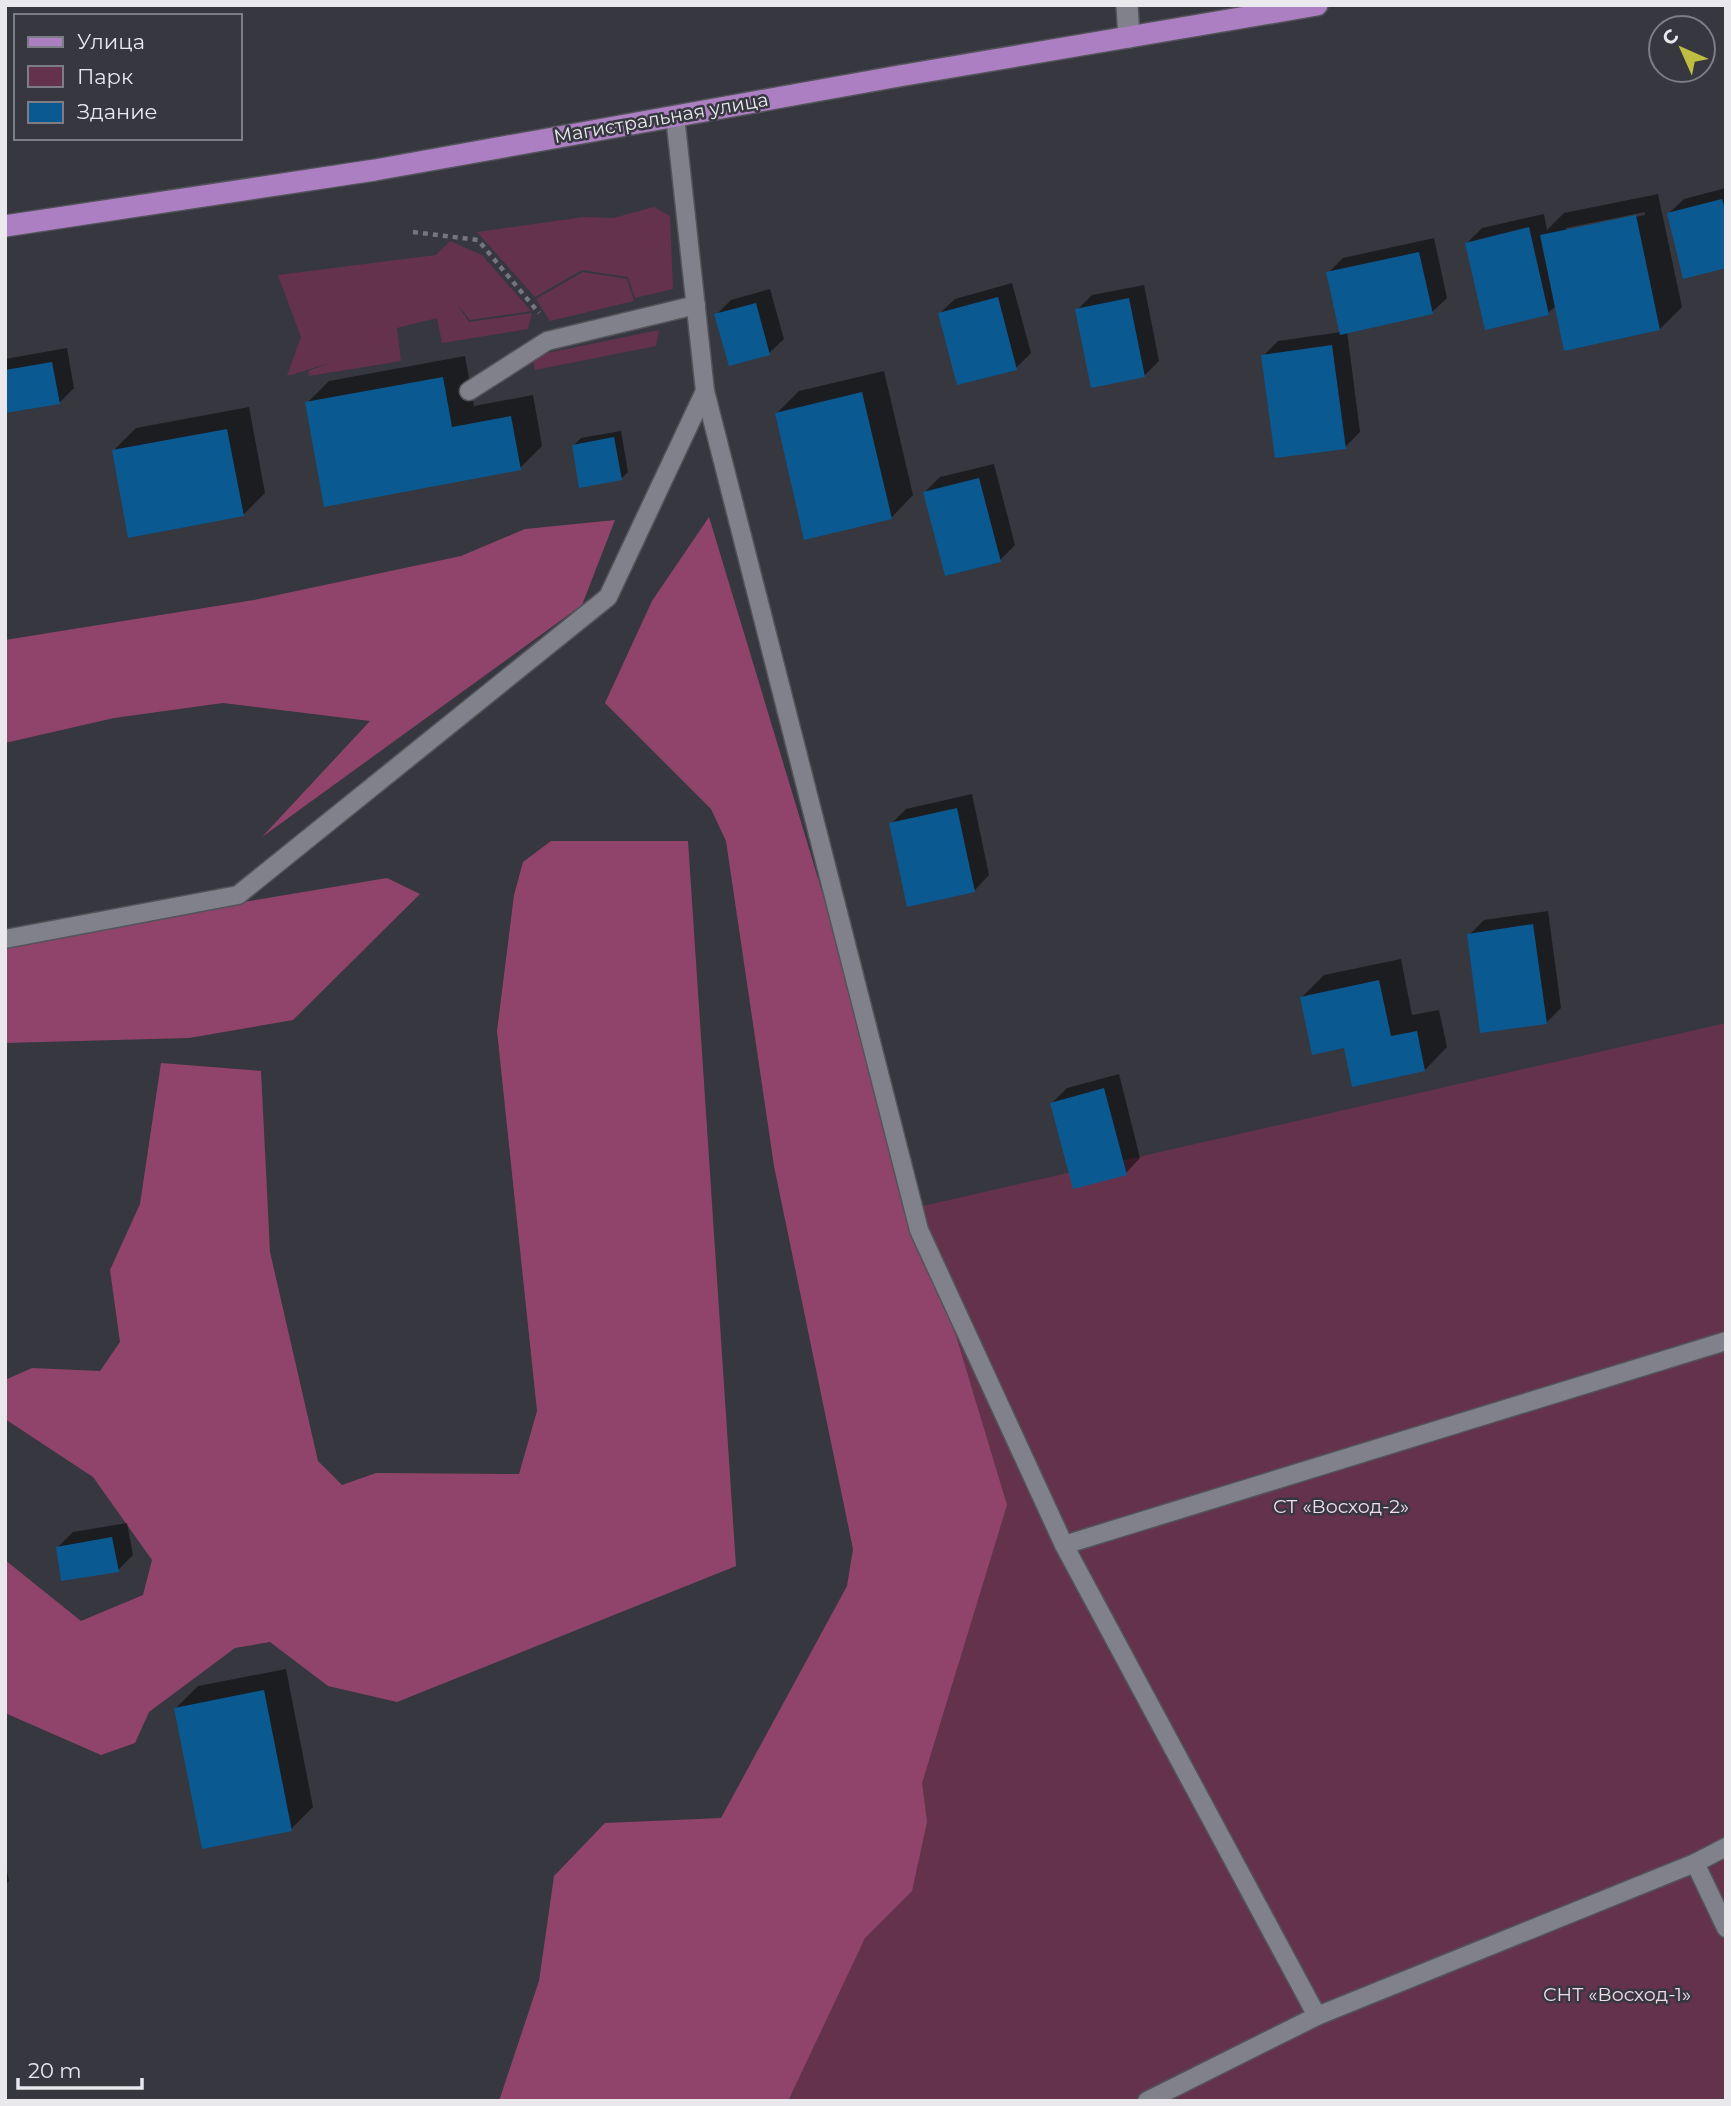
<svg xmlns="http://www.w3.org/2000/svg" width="1731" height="2106" viewBox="0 0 1731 2106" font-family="Montserrat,sans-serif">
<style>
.green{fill:#64334b}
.forest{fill:#91446b}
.shadow{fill:#0007;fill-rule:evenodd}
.building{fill:#0b5991}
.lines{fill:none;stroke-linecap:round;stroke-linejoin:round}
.lane-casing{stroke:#53535a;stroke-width:21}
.street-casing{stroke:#53535a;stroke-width:24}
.primary-casing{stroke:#53535a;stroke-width:24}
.path{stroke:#75767d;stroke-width:4.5;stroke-dasharray:5 5;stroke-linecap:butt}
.lane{stroke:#80818a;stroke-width:18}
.street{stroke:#80818a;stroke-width:21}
.primary{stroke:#ab7fc1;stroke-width:21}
.labels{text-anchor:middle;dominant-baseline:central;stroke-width:5;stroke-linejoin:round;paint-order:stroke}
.street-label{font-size:19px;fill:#e8e8ed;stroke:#36373f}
.park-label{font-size:19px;fill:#f3dce6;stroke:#36373f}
</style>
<rect width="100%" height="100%" fill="#36373f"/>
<g class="green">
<polygon points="654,207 670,216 673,289 635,298 628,277 582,270 535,297 477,232 584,217 613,218"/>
<polygon points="450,241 482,255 531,311 470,320 457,304 469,322 532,313 528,329 442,343 437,318 397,328 401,361 309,376 308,371 330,363 287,376 301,337 278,275 436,255"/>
<polygon points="583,272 627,279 634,301 550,321 536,299"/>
<polygon points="659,330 656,346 535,370 532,356"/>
<polygon points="1726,1023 1726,2101 738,2101 959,1547 901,1211"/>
</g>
<g class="forest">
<polygon points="709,517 1007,1505 922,1783 927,1822 912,1891 865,1938 788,2101 499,2101 539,1981 554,1876 605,1823 721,1818 847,1586 853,1549 774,1166 726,841 711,809 605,703 652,601"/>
<polygon points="615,520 582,605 262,837 370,721 223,703 114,718 5,743 5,640 254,600 461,556 525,529"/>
<polygon points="551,841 688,841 736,1566 397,1702 328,1686 270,1642 235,1648 149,1712 135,1743 101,1755 5,1713 5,1560 81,1621 143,1595 152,1560 93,1477 5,1419 5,1380 32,1368 100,1371 120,1342 110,1270 140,1204 161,1063 261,1071 270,1252 318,1461 342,1485 376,1473 519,1474 537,1411 497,1031 514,895 523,862"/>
<polygon points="387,878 420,894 293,1020 189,1038 5,1043 5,942"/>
</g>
<g class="shadow">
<polygon points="1726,188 1726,266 1669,213 1684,199"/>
<path d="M1658,194L1682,307L1660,329L1557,305L1548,313L1467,243L1482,228L1544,214L1547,230L1564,213ZM1645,212V215L1566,231V228Z"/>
<polygon points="1434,238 1447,298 1432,312 1347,331 1360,432 1345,447 1263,356 1278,341 1341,332 1328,273 1343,258"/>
<polygon points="1012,283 1031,353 1016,368 940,313 955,299"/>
<polygon points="1144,285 1159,361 1144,376 1077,310 1092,295"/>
<polygon points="770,289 784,339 769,353 716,315 731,300"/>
<polygon points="67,348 74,388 59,403 5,412 5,359"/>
<polygon points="465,356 474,406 533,395 542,446 520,468 307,403 329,381"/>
<polygon points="884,371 913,495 891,518 777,413 799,391"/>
<polygon points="249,407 265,493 243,515 114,450 136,428"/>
<polygon points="621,431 628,472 621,479 574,445 581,438"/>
<polygon points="994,464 1015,545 1000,560 925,492 940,477"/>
<polygon points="972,794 989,875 975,890 891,824 906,809"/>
<polygon points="1548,911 1561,1008 1546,1023 1469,935 1484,920"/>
<polygon points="1401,959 1412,1015 1439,1010 1447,1047 1425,1070 1345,1046 1302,997 1324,975"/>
<polygon points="1119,1074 1140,1158 1126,1173 1052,1103 1067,1088"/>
<polygon points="127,1523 133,1555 118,1570 58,1547 73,1532"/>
<polygon points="286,1669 313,1807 291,1829 176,1708 198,1686"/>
<polygon points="5,1861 9,1881 5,1885"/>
</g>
<g class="building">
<polygon points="1722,199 1726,213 1726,268 1683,279 1667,213"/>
<polygon points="1636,215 1660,330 1564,351 1540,235"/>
<polygon points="1529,227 1549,315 1485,330 1465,243"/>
<polygon points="1419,252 1433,314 1340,335 1326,272"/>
<polygon points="998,297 1017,370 957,385 938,313"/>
<polygon points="1129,298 1145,377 1091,388 1075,309"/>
<polygon points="756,303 770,355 729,366 714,314"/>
<polygon points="1332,345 1346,449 1275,458 1261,355"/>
<polygon points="52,362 60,404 5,413 5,370"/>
<polygon points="443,377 452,427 511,416 521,470 324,507 305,402"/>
<polygon points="862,392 892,519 804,540 775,413"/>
<polygon points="227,429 244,516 128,538 112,450"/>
<polygon points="614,437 622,480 579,488 572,445"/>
<polygon points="979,478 1001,562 945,576 923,492"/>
<polygon points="957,808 975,892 907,907 889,823"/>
<polygon points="1533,924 1547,1024 1480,1033 1467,934"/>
<polygon points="1379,980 1391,1036 1417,1031 1425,1071 1352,1087 1344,1048 1312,1055 1300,997"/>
<polygon points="1104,1088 1127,1175 1073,1189 1050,1103"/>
<polygon points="112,1537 119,1572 61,1581 56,1547"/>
<polygon points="264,1690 292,1831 202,1849 174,1708"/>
</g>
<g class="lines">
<g class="lane-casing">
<g id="lane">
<polyline points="675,116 705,391 919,1230 1064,1545 1317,2016 1147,2101"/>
<polyline points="469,391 547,341 696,305"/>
<polyline points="5,939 238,895 608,597 705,391"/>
<polyline points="1064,1545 1726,1341"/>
<polyline points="1695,1863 1726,1928"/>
<polyline points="1317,2016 1695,1863 1726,1847"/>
</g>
</g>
<g class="street-casing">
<polyline id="street" points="1127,5 1129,37"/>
</g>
<g class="primary-casing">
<polyline id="primary" points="5,226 375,170 899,76 1317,5"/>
</g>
<polyline class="path" points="413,232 478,240 539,313"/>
<use href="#lane" class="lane"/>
<use href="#street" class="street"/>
<use href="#primary" class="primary"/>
</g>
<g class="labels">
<g class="street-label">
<text transform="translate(661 118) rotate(-10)">Магистральная улица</text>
</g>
<g class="park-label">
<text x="1341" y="1506">СТ «Восход-2»</text>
<text x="1617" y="1994">СНТ «Восход-1»</text>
</g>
</g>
<rect width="1731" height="2106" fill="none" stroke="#e8e8ed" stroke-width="14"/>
<rect x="14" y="14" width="228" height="126" fill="#36373f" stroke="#7d7e85" stroke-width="2"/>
<rect x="28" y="37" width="35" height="10" fill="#ab7fc1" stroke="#7d7e85" stroke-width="2"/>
<text x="77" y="49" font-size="21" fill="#e8e8ed">Улица</text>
<rect x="28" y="66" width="35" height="21" fill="#64334b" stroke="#7d7e85" stroke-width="2"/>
<text x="77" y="84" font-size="21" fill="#e8e8ed">Парк</text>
<rect x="28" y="102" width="35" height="21" fill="#0b5991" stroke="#7d7e85" stroke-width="2"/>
<text x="77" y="119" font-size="21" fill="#e8e8ed">Здание</text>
<g transform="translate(1682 49) rotate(315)"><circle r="33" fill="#36373f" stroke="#7d7e85" stroke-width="2"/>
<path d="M0-5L12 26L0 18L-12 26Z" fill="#bfbe42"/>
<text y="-10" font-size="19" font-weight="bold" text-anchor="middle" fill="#e8e8ed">С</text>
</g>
<path d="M18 2078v10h124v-10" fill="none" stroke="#e8e8ed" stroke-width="3.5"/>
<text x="28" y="2078" font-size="21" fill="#e8e8ed" stroke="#36373f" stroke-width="5" paint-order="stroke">20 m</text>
</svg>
